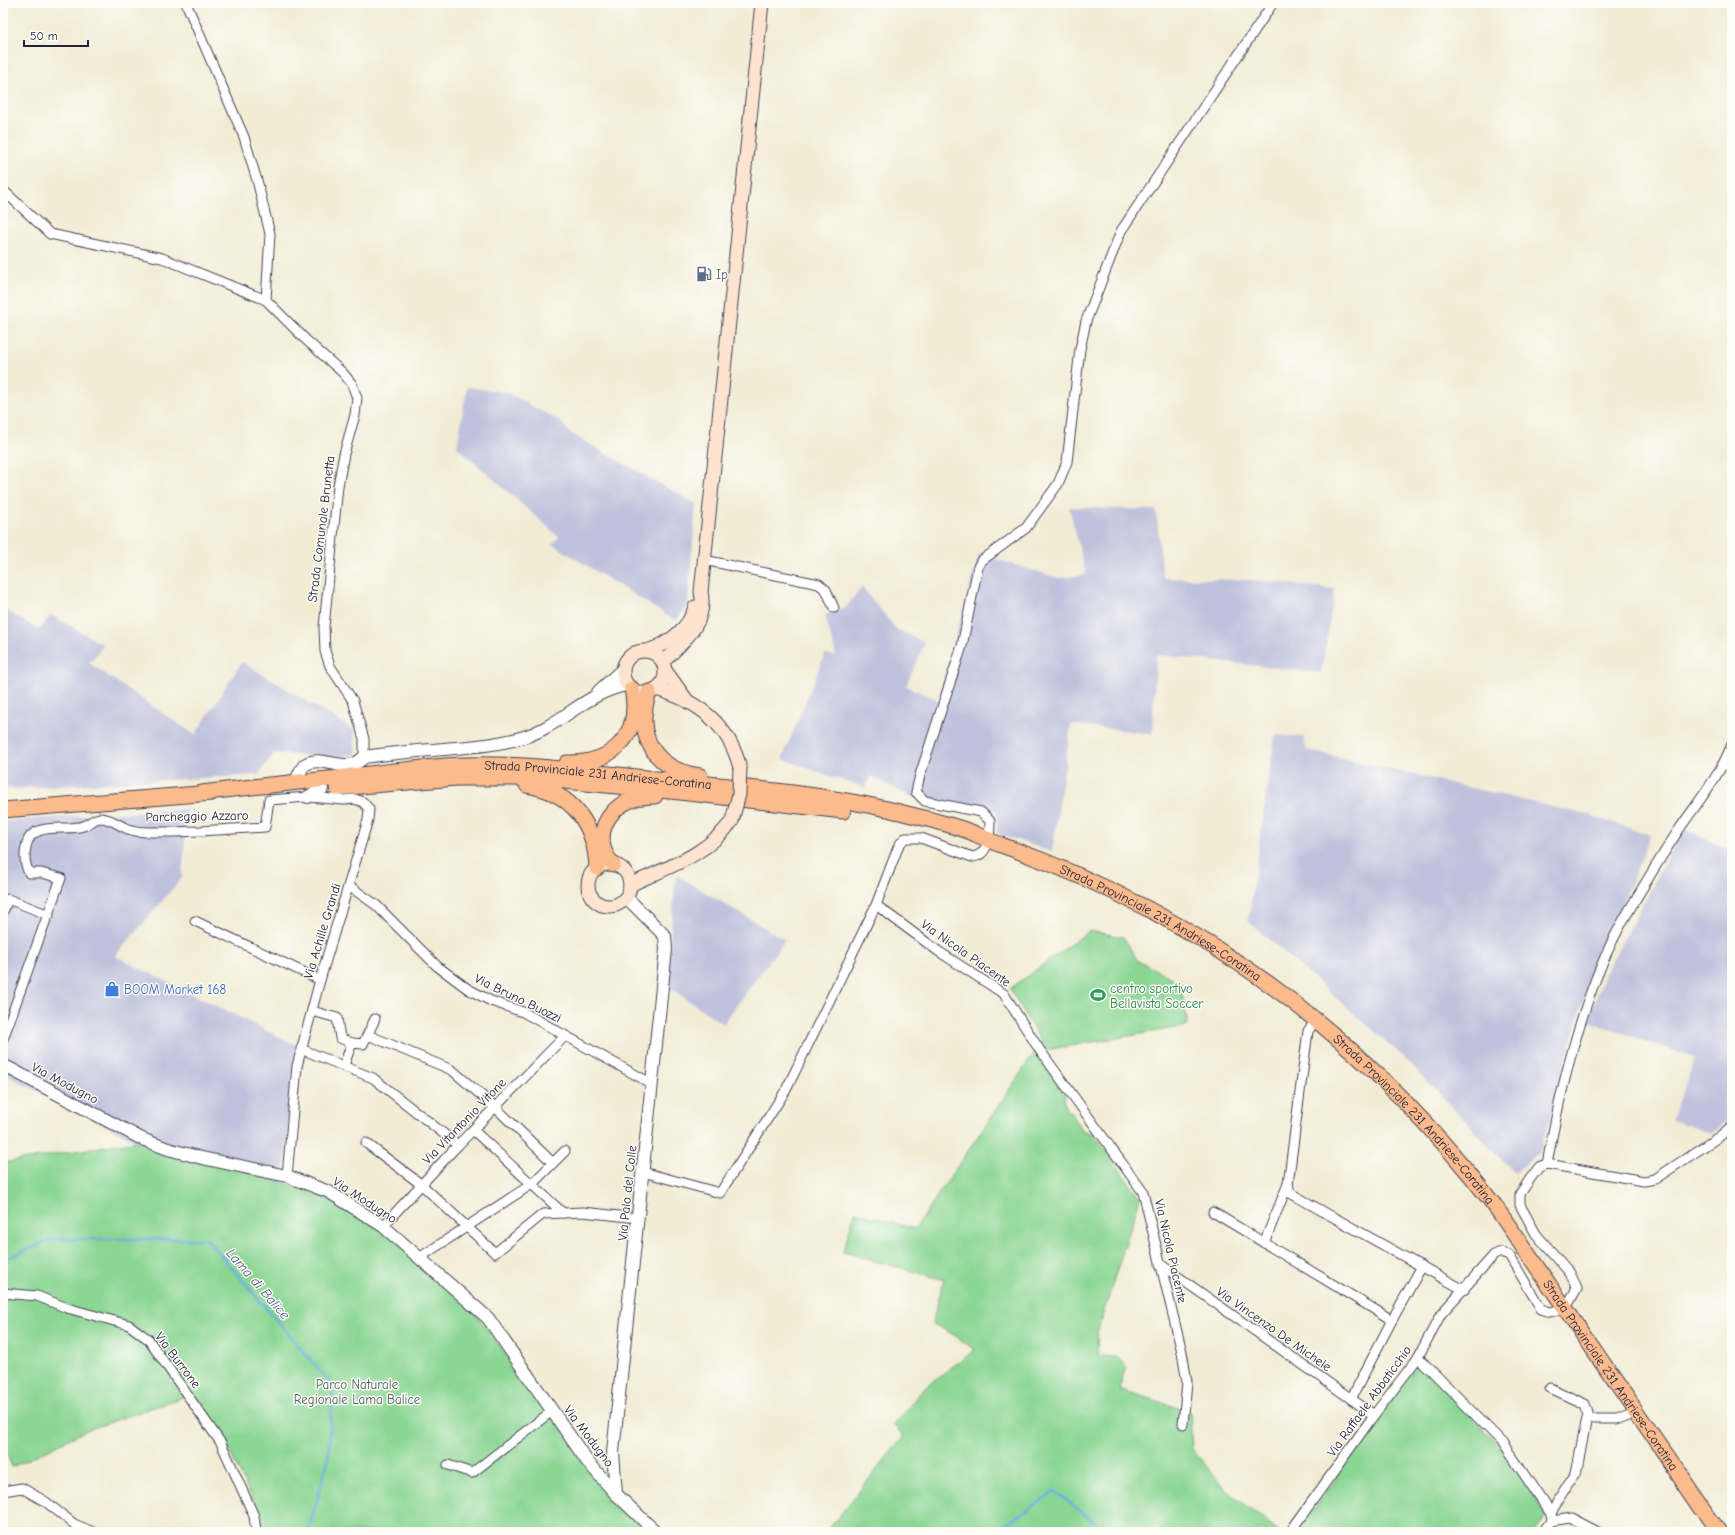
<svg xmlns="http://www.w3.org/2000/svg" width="1735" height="1535" viewBox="0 0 1735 1535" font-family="'Comic Neue',sans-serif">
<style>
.industrial{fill:#c0c2dd}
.green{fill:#8ad693;stroke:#567c67}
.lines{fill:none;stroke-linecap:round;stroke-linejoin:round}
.stream{stroke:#6dade0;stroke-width:2.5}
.minor-casing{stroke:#414052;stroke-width:11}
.tertiary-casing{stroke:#414052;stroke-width:14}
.secondary-casing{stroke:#414052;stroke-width:15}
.primary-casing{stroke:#414052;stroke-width:17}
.minor{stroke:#fff;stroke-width:9}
.tertiary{stroke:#fff;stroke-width:12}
.secondary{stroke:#fde4d1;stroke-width:13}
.primary{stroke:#fbbb8c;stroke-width:15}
.secondary-bridge-casing{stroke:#414052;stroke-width:15;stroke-linecap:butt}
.secondary-bridge{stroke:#fde4d1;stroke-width:13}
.labels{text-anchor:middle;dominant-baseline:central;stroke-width:3;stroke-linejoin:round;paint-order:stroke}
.service-label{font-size:13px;fill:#4e5e75;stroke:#fdfcf7;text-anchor:start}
.street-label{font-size:13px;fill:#22223b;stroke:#fdfcf7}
.leisure-label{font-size:13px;fill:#27864d;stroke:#fdfcf7;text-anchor:start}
.shop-label{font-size:13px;fill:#366cbe;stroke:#fdfcf7;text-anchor:start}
.park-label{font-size:13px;fill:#46615a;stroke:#fdfcf7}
.water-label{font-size:14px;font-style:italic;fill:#405a7d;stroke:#fdfcf7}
</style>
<rect width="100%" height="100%" fill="#fdfcf7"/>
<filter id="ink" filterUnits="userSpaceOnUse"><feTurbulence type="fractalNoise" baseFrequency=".025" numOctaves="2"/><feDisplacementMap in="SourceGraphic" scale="8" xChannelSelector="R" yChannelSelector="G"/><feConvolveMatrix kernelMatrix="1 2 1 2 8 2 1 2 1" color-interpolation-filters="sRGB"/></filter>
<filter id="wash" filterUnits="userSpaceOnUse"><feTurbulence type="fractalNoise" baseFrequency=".012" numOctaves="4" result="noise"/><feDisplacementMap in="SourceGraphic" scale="16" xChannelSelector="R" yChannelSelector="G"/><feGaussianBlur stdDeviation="0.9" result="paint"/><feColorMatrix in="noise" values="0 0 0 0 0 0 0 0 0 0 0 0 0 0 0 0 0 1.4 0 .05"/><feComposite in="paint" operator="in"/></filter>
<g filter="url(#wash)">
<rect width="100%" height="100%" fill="#f2ecd5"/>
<g class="industrial">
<polygon points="467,387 508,393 561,422 570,433 696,504 688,605 676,621 552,544 559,537 457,447"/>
<polygon points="1069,507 1156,510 1163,578 1252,580 1335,589 1321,673 1156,655 1152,734 1071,724 1052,852 997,833 997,810 909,796 871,776 865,788 782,759 825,654 836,656 825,615 846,607 862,587 896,629 925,643 906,686 938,700 979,554 1058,578 1086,575"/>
<polygon points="3,608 39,630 51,615 104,645 89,663 195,735 242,662 354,730 356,754 333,758 274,753 258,775 3,789"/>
<polygon points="1275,735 1304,737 1307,750 1592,816 1651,835 1619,912 1592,970 1541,1149 1515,1173 1405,1058 1248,921"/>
<polygon points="187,809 182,878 115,956 296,1045 283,1182 152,1149 3,1074 3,821"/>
<polygon points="1684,829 1732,851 1732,1116 1712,1134 1672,1120 1695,1058 1588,1021 1606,971"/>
<polygon points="676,875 785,940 723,1024 666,985"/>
</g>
<g class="green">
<polygon points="1089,931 1123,937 1138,961 1180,982 1188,1026 1046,1050 1010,989"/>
<polygon points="1035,1052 1065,1093 1064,1103 1083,1131 1094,1134 1140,1198 1097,1333 1098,1356 1117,1357 1126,1366 1119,1389 1190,1412 1192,1449 1227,1491 1280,1532 826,1532 904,1436 893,1425 925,1387 975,1350 956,1336 932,1323 944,1280 843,1252 855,1212 915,1229"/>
<polygon points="137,1141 273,1179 360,1210 463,1297 601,1481 652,1532 263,1532 262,1519 218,1428 194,1393 85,1431 12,1467 3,1445 3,1163"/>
<polygon points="1420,1362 1500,1445 1547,1516 1535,1532 1296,1532 1337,1478 1335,1476"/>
</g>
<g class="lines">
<g class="stream">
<polyline points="3,1260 53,1239 207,1239 333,1386 328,1460 308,1532"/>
<polyline points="995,1532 1055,1491 1107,1532"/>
</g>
</g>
</g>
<g filter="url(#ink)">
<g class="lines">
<g class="minor-casing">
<g id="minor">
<polyline points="186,3 244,137 258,184 270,234 266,300 305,339 343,373 352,384 357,398 355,415 344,454 338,486 324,627 325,651 330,666 353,701 364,739 364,757"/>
<polyline points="3,190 50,234 162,258 266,300"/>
<polyline points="704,560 819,584 826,590 834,608"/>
<polyline points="349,886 376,905 437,966 468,989 491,1001 523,1012 652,1084"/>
<path d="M876,905L899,845L905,838H921L972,857C989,856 990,834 990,821L981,812L925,801L916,792L920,775L962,646L978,567L981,561L1026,528L1058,484L1067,462L1080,349L1086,321L1121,231L1273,3"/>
<polyline points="3,912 8,899 49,915"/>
<polyline points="195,921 320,980"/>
<polyline points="312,1011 337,1018 340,1038 352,1043"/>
<polyline points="1316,1020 1308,1031 1288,1184 1290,1193 1464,1290"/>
<polyline points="368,1035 452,1070 495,1107 553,1163"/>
<path d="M3,1039L61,878L41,873H29C25,865 24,856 26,847C30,820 65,832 83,826C90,824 92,819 100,818C111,818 118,825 128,829C134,831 143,832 149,832C188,833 227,829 265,827L269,800L308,797L344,800L355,799L363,802L369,809L368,820L320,980L297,1066L287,1176"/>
<polyline points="301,1049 373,1078 458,1145"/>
<polyline points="344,1065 352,1043 363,1044 375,1019"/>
<polyline points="473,1130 563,1213"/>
<polyline points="366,1143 422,1185 495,1253 543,1214 583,1212 638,1218"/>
<polyline points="1547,1164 1644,1181 1655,1179 1720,1136 1732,1126"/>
<polyline points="643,1172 720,1193 786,1090 876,905 938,951 1004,994 1039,1049 1143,1192 1182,1352 1187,1382 1183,1424"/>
<polyline points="1213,1212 1392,1320 1351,1399"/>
<polyline points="383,1226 458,1145 565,1036"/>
<polyline points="1264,1243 1288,1184"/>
<polyline points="419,1258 532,1184 565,1151"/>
<polyline points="1160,1264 1374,1415"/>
<polyline points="3,1293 37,1296 67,1308 129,1325 148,1339 221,1443 254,1516 256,1532"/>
<polyline points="1392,1320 1422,1266"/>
<polyline points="1418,1357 1503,1443 1550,1513"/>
<polyline points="1550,1388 1585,1404 1588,1413 1576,1473 1550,1513 1551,1521"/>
<polyline points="1587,1419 1616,1419 1636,1411"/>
<polyline points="448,1465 472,1473 552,1411"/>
<polyline points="3,1491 22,1488 46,1502 74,1524 93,1532"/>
<path d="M1290,1532L1374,1415L1417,1359L1441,1314L1494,1255L1501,1252L1509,1255L1541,1309L1550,1312L1566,1308L1577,1288L1570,1273L1536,1234L1520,1205V1194L1530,1179L1539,1167L1547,1164C1561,1086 1584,989 1624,919C1641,890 1659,860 1678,831C1697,803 1720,776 1732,744"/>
<polyline points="1543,1532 1551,1521 1571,1518 1598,1532"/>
</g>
</g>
<g class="tertiary-casing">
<g id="tertiary">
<polyline points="598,692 623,669"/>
<path d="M295,783C298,777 301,767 306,764C323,754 347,776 364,757C387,754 410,751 434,750C464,747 495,746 524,737C562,725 588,691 627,685"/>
<polyline points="308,797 322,789"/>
<polyline points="3,1065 142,1139 168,1149 202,1158 287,1176 329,1192 383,1226 488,1318 587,1461 616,1494 656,1532"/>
<polyline points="616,1494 613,1452 666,949 665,936 626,897"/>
</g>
</g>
<g class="secondary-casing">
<g id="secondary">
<path d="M647,651C668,644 689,629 695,607"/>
<circle cx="644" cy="672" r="21"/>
<path d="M663,662C682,643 708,623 701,592L762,3"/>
<polyline points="665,670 688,702"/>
<path d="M655,689C697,700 729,724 740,768"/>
<circle cx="609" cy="885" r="21"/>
<path d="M630,885C667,867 706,856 732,821"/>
</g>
</g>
<g class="primary-casing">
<g id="primary">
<path d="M649,692C634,735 654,770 700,776"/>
<path d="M567,763C613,764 642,735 632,689"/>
<path d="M527,785C572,792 595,824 597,868"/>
<polyline points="337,788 456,778 533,778 680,792 843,811"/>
<path id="s1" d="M202,793C247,787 292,783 337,778C380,773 423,766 466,765C533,763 600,774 667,780C740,787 815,793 887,809C915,816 944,822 971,832C982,837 992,842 1004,846C1206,918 1364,1036 1495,1206L1719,1532"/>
<polyline points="3,810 211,793"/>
<path d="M613,864C598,850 599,827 613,812C624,800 640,796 655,796"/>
</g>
</g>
<use href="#minor" class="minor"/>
<use href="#tertiary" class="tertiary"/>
<use href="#secondary" class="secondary"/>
<use href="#primary" class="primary"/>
<g class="secondary-bridge-casing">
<polyline id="secondary-bridge" points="732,821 739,794 740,768"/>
</g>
<use href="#secondary-bridge" class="secondary-bridge"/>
</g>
</g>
<defs>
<g id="fuel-bare" transform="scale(1.2)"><path d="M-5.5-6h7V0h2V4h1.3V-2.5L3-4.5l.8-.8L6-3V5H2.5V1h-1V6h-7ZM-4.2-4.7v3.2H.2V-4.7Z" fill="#5c6f8a" stroke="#fdfcf7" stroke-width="2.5" paint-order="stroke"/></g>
<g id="shop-bare" transform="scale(1.2)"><path d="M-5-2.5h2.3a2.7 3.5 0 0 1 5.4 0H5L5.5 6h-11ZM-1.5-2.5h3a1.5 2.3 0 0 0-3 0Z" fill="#3f7fe0" stroke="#fdfcf7" stroke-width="2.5" paint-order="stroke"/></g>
<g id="stadium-bare" transform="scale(1.2)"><path d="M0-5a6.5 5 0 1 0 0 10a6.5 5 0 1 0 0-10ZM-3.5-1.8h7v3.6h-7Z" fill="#2e9e5b" stroke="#fdfcf7" stroke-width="2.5" paint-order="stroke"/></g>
</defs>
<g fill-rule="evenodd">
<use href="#fuel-bare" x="704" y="274"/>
<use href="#shop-bare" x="112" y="989"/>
<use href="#stadium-bare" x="1098" y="995"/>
</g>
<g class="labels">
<g class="service-label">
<text x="716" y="274">Ip</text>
</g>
<g class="street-label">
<text transform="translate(321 529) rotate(-83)">Strada Comunale Brunetta</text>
<text stroke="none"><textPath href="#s1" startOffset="398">Strada Provinciale 231 Andriese-Coratina</textPath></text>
<text transform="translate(197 816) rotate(-1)">Parcheggio Azzaro</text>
<text stroke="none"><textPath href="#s1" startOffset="987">Strada Provinciale 231 Andriese-Coratina</textPath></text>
<text transform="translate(322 931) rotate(-73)">Via Achille Grandi</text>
<text transform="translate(966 953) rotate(35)">Via Nicola Piacente</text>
<text transform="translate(518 998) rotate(26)">Via Bruno Buozzi</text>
<text transform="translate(65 1083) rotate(28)">Via Modugno</text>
<text stroke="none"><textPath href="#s1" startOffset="1311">Strada Provinciale 231 Andriese-Coratina</textPath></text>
<text transform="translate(464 1121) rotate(-46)">Via Vitantonio Vitone</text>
<text transform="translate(627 1193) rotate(-84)">Via Palo del Colle</text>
<text transform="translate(365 1200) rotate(33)">Via Modugno</text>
<text transform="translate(1171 1251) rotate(77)">Via Nicola Piacente</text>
<text transform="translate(1274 1329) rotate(35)">Via Vincenzo De Michele</text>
<text transform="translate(178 1360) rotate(53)">Via Burrone</text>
<text stroke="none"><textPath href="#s1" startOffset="1635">Strada Provinciale 231 Andriese-Coratina</textPath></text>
<text transform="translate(1369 1401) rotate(-54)">Via Raffaele Abbaticchio</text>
<text transform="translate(589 1436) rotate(53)">Via Modugno</text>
</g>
<g class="leisure-label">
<text x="1110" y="988">centro sportivo<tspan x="1110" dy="15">Bellavista Soccer</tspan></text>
</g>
<g class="shop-label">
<text x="124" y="989">BOOM Market 168</text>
</g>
<g class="park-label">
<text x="357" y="1384">Parco Naturale<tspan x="357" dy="15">Regionale Lama Balice</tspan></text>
</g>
<g class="water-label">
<text transform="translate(258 1284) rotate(49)">Lama di Balice</text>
</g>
</g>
<rect width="1735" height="1535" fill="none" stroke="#fdfcf7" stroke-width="16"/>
<path d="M24 40v6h64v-6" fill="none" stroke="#22223b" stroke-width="2"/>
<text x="30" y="40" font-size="12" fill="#22223b" stroke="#fdfcf7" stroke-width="3" paint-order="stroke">50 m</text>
</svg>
